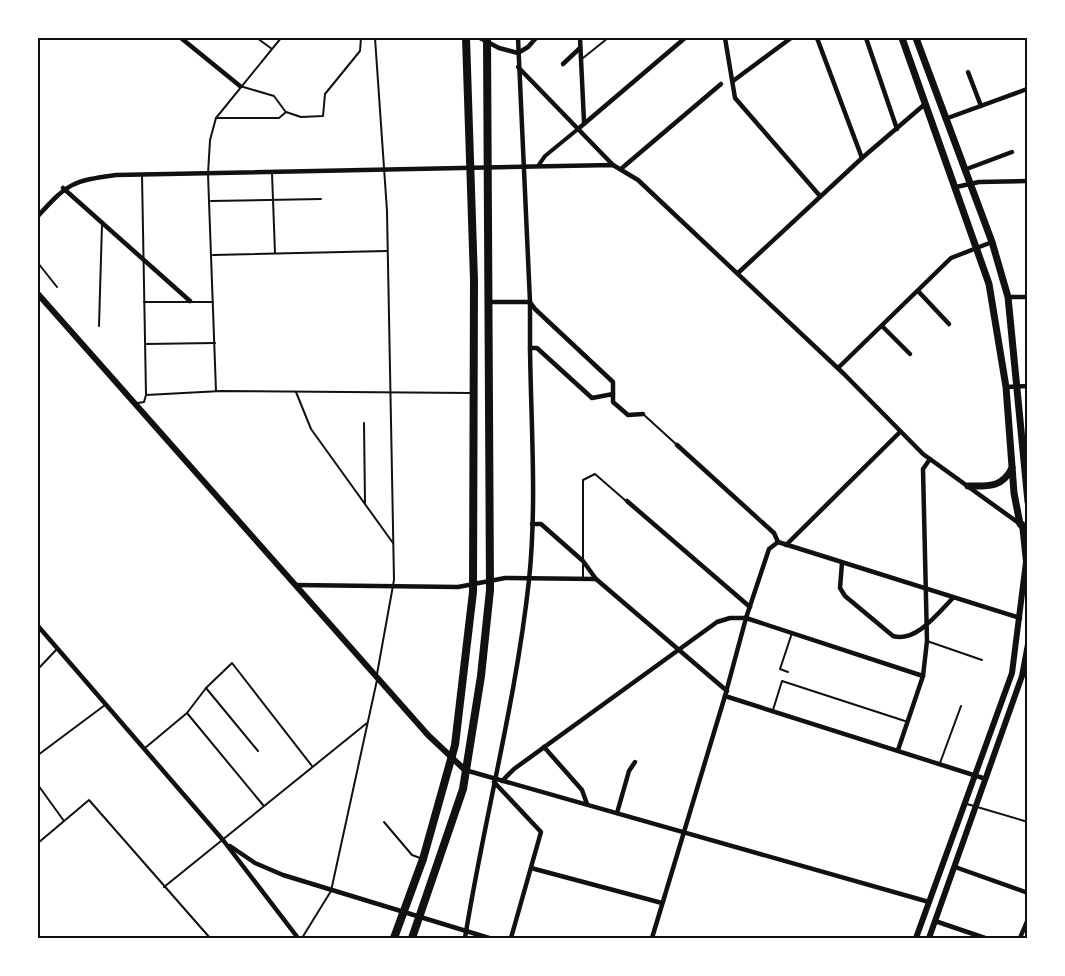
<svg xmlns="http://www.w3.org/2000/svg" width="1065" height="976" viewBox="0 0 1065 976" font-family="Arial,sans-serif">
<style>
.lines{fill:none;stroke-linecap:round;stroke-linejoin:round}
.service{stroke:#111;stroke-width:2}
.pedestrian{stroke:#111;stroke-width:4}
.minor{stroke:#111;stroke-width:4.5}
.tertiary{stroke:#111;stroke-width:6}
.secondary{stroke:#111;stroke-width:7}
.primary{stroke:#111;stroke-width:8}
.neatline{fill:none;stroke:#111;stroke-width:2}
</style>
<rect width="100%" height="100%" fill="#fff"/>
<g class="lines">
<g class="service">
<polyline points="257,38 272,49"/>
<polyline points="375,38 387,211 394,580 377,674"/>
<polyline points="583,58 608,38"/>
<polyline points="240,86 274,96 285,111"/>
<polyline points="286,112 301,117 323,116 325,94 360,51 361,38"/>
<polyline points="216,118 279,118 286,112"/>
<polyline points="272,173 275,253"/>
<polyline points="142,175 146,394"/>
<polyline points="211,201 321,199"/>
<polyline points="38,229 38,263 57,287"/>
<polyline points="213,255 387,251"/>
<polyline points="144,302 213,302"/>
<polyline points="99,326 102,224"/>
<polyline points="145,344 215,343"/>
<polyline points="216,391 208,174 210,140 216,118 281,38"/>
<polyline points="296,392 311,429 393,543"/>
<polyline points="138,403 144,402 146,395 221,391 471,393"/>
<polyline points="643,414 677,445"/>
<polyline points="364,423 365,503"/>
<polyline points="583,579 583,480 595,474 626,501"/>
<polyline points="927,641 982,660"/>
<polyline points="38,669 57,649"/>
<polyline points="788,672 780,669 792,633"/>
<polyline points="206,688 258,751"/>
<polyline points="773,710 782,681 908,722"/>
<polyline points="187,713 263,805"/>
<polyline points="145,748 187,713 206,688 232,663 312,766"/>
<polyline points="38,755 105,705"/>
<polyline points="940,763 961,706"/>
<polyline points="38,785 64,821"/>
<polyline points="967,804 1028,822"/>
<polyline points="384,822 412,855 420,858"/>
<polyline points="38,843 89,800 210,938"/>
<polyline points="164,887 367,723"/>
<polyline points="302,938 331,891 377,680"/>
</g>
<polyline class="pedestrian" points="538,166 545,156 578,129"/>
<g class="minor">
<polyline points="181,38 240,86"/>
<polyline points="480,38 499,48 518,53 528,47 536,38"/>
<polyline points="518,38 530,302 535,309 613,382 613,394"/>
<polyline points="580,38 584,122"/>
<polyline points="725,38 735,98 820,196"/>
<polyline points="817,38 862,158"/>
<polyline points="866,38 897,129"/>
<polyline points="563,64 580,48"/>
<polyline points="518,67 613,165"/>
<polyline points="968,72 981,106"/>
<polyline points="733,81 791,38"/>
<polyline points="945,119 1027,89"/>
<polyline points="578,129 685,38"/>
<polyline points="622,168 721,84"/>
<polyline points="964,170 1012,152"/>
<polyline points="956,187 979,182 1028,181"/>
<polyline points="63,188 190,301"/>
<path d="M38,216C68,183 72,181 116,175L613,165L638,180L844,374L923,454L1020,524"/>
<polyline points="738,273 862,158 925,104"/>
<polyline points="918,291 949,324"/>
<polyline points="1008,297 1028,297"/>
<polyline points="488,302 530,302 530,348 537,348 592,398 613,394 613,402 628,415 643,414"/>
<polyline points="882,326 910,354"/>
<polyline points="838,368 951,258 992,242"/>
<polyline points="1006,387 1028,386"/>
<polyline points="677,445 774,533 778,542 1020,618"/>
<polyline points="627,501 750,607"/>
<polyline points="532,524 541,524 583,561 596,579"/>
<polyline points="786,545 900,432"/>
<path d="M842,563L840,588L845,596L893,636C916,643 939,612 953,598"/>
<polyline points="295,585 458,587 505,578 596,579 727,691"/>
<polyline points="38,626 223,840 298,938"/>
<polyline points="725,696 986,779"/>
<polyline points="544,747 582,790 587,804"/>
<polyline points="898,750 923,676 927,641 923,469 930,459"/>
<polyline points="465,770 929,902"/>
<polyline points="502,781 514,769 717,622 730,618 746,618 923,676"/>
<polyline points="494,782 541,832 511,938"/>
<polyline points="617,813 629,771 635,762"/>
<polyline points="230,846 255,863 283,875 489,938"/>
<polyline points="955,867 1028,893"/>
<polyline points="531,868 662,903"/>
<polyline points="935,921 985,938"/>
<path d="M465,938C484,819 516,701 529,580C537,504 531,425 530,348"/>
<polyline points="652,938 725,696 746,618 769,549 778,542"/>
<polyline points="1020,938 1028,919"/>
</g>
<g class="tertiary">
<polyline points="38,294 428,735 465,770"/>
<polyline points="916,938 1012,673 1026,562 1022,524"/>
<polyline points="929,938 1022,676 1028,644"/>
</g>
<g class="secondary">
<polyline points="902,38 989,284 1006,387 1014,493 1020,524 1028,531"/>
<polyline points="916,38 992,242 1008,297 1028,502"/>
<path d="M968,486C988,486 1002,488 1012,468"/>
</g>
<g class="primary">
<polyline points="394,938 423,859 455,745 473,592 474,280 466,38"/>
<polyline points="412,938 463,789 481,676 490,590 487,38"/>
</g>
</g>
<rect width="1065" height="976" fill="none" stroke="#ffffff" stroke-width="78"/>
<rect x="39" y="39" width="987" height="898" class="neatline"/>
</svg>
